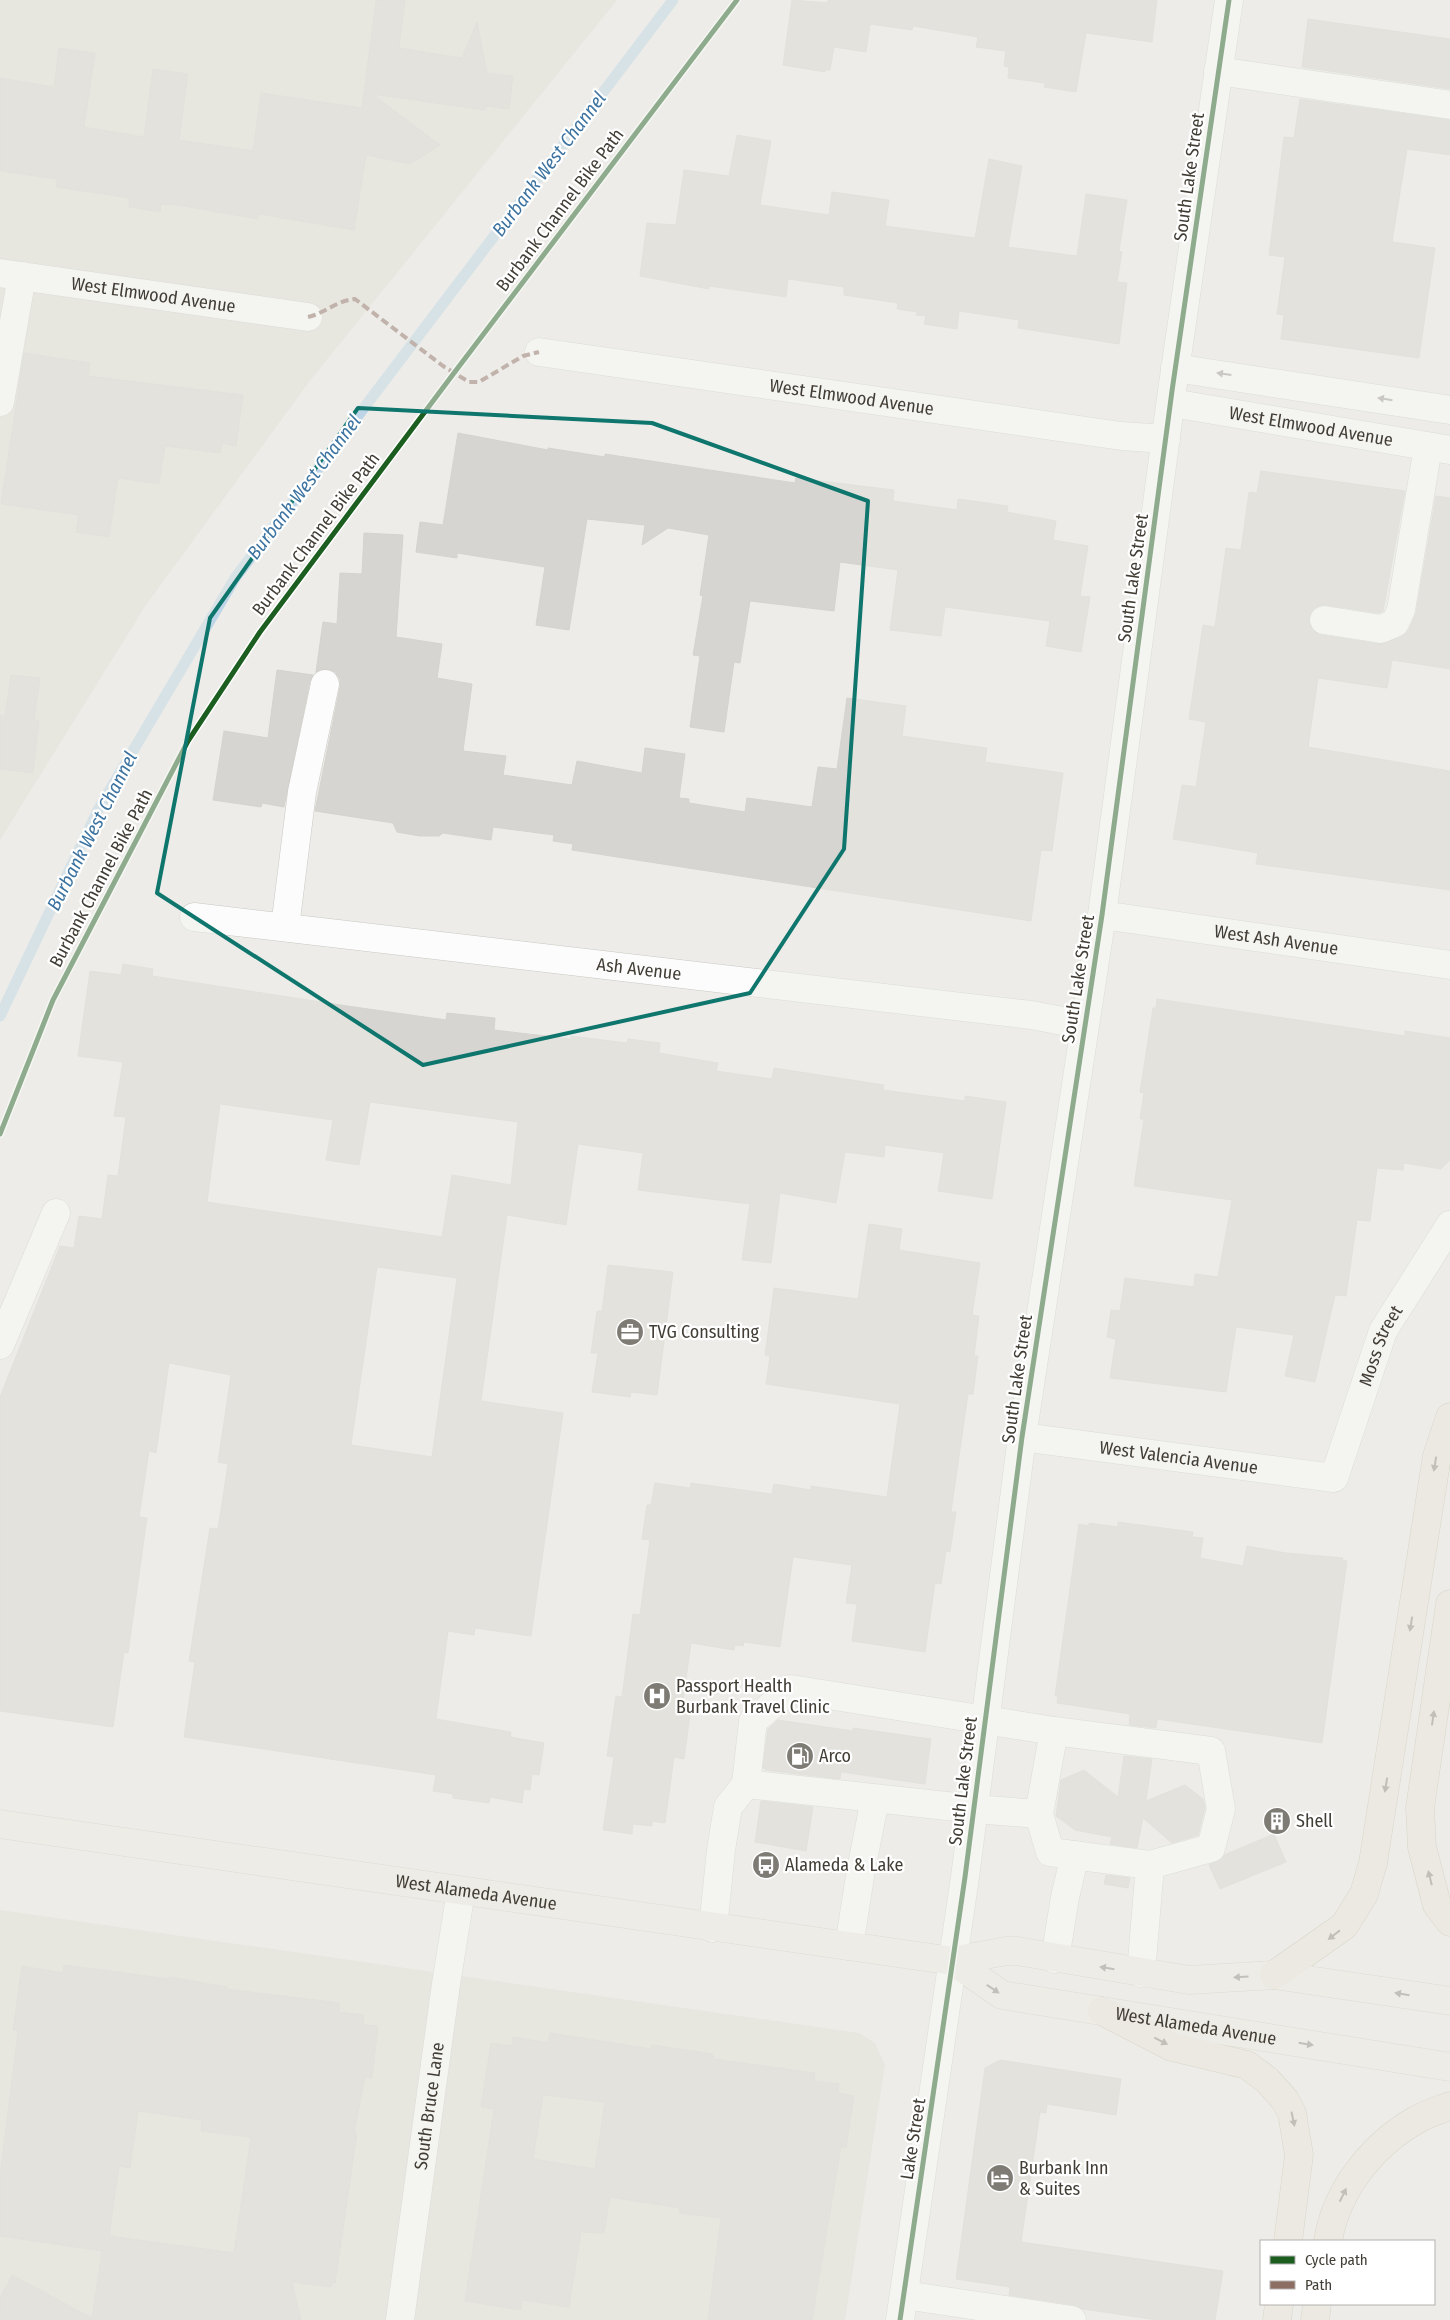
<svg xmlns="http://www.w3.org/2000/svg" width="1450" height="2320" viewBox="0 0 1450 2320" font-family="'Fira Sans Condensed',sans-serif">
<style>
.residential{fill:#e1ded6}
.lines{fill:none;stroke-linecap:round;stroke-linejoin:round}
.stream{stroke:#bdd5e7;stroke-width:11}
.building{fill:#d7d5d1;stroke:#d5d3ce;fill-rule:evenodd}
.minor-casing{stroke:#c9c8c4;stroke-width:29}
.major-casing{stroke:#cdc7b8;stroke-width:29}
.highway-casing{stroke:#c2b9a7;stroke-width:29}
.minor{stroke:#fcfcfc;stroke-width:28}
.major{stroke:#eeebe4;stroke-width:28}
.highway{stroke:#e8e4da;stroke-width:28}
.quiet{stroke:#8d6e63;stroke-width:4;stroke-dasharray:8 4;stroke-linecap:butt}
.cycleway-casing{stroke:#fff;stroke-width:8}
.cycleway{stroke:#1b5e20;stroke-width:5}
.oneway{fill:#9f9c98}
.oneway2{fill:#8d887f}
.oneway3{fill:#8f8b84}
.marked{fill:none;stroke:#0f766e;stroke-width:4;stroke-linejoin:round}
.labels{text-anchor:middle;dominant-baseline:central;stroke-width:4.5;stroke-linejoin:round;paint-order:stroke}
.street-label{font-size:18px;fill:#423d35;stroke:#fff}
.poi-label{font-size:18px;fill:#423d35;stroke:#fff;text-anchor:start}
.water-label{font-size:19px;font-style:italic;fill:#3c73a0;stroke:#fff}
</style>
<rect width="100%" height="100%" fill="#edece8"/>
<g class="residential">
<polygon points="0,0 617,0 309,382 146,605 0,840"/>
<polygon points="0,1910 859,2033 875,2043 885,2065 845,2320 0,2320"/>
</g>
<g class="lines">
<polyline class="stream" points="0,1016 98,810 235,578 673,0"/>
</g>
<g class="building">
<polygon points="376,0 405,0 399,48 462,58 477,22 487,73 513,76 509,109 485,106 485,110 372,94 440,145 410,164 366,155 354,230 259,214 258,219 178,205 161,204 160,212 129,207 130,198 56,187 57,179 0,171 0,78 54,87 59,48 95,53 84,127 144,137 153,69 188,74 179,140 253,151 261,93 362,108"/>
<polygon points="792,0 828,3 828,0 1157,0 1152,42 1086,33 1076,92 1044,87 1045,83 1008,78 1009,67 1004,66 1006,51 976,47 978,37 913,26 912,30 870,24 866,52 834,47 830,70 825,70 825,72 783,65"/>
<polygon points="1308,19 1450,39 1450,89 1302,67"/>
<polygon points="1300,99 1450,120 1450,155 1407,149 1392,242 1435,248 1419,358 1281,339 1284,315 1277,314 1285,257 1269,255 1284,137 1294,138"/>
<polygon points="737,135 771,141 760,205 829,215 832,192 889,200 885,226 975,238 989,159 1022,166 1008,247 1077,256 1086,194 1127,200 1119,251 1122,252 1117,282 1127,283 1119,344 1018,328 1019,320 959,311 957,329 924,324 926,316 916,315 917,312 897,309 898,303 844,295 844,287 788,279 786,297 709,286 709,289 640,276 647,223 676,225 684,170 729,176"/>
<polygon points="24,353 90,363 88,376 243,395 236,446 222,443 220,453 165,446 159,484 118,478 109,537 76,532 79,515 1,504"/>
<polygon points="458,433 548,450 548,448 605,457 605,454 795,483 796,478 894,490 893,501 957,510 958,499 1008,506 1007,512 1056,521 1053,540 1088,546 1080,596 1090,597 1081,652 1046,646 1050,621 945,607 941,636 890,630 898,570 840,562 834,611 750,601 740,663 734,662 724,732 690,727 700,656 693,655 703,596 700,595 709,535 668,528 642,545 645,525 587,519 569,630 536,625 545,567 457,553 457,558 416,552 420,522 443,525"/>
<polygon points="1261,471 1405,491 1383,611 1379,613 1326,605 1318,606 1312,611 1309,617 1310,626 1315,632 1321,635 1379,644 1401,637 1409,630 1416,613 1436,496 1450,498 1450,669 1392,660 1387,688 1318,678 1308,747 1450,771 1450,890 1256,864 1258,853 1173,839 1182,785 1196,787 1206,722 1189,719 1203,625 1215,627 1226,548 1241,550 1249,492 1257,493"/>
<polygon points="364,533 403,535 396,637 442,644 437,678 472,684 463,751 506,756 503,775 572,785 577,761 642,773 645,748 685,754 679,798 689,799 689,803 745,812 747,798 812,807 818,767 837,769 847,698 906,706 902,736 987,748 985,762 1063,773 1052,851 1041,850 1031,921 572,850 573,844 553,841 554,835 493,827 491,840 443,833 439,836 420,836 397,832 393,823 315,811 340,687 340,679 335,672 328,669 316,672 323,622 337,624 340,573 362,574"/>
<polygon points="277,670 313,675 310,681 284,807 262,803 261,807 213,800 224,731 268,738"/>
<polygon points="11,675 40,678 34,720 39,721 33,773 0,769 0,716 5,716"/>
<path d="M123,964L153,969L152,976L347,1006L446,1020L447,1013L495,1018L494,1030L571,1039V1036L627,1043L628,1039L660,1043L659,1053L718,1063L716,1071L772,1079L774,1068L884,1085L883,1090L965,1101V1096L1006,1102L992,1199L938,1191L944,1153L885,1145L884,1157L845,1152L836,1203L780,1193L771,1263L742,1260L750,1204L638,1190L643,1153L578,1144L566,1225L507,1215L481,1401L563,1413L531,1636L475,1628L474,1635L448,1631L436,1719L511,1732L510,1737L544,1743L539,1775L532,1774L530,1790L524,1789L522,1803L490,1797L489,1803L453,1798V1794L433,1791L436,1775L184,1737L195,1662L189,1661L210,1528L218,1529L228,1464L218,1462L231,1375L169,1363L156,1453L149,1451L139,1517L147,1518L128,1653L124,1652L113,1727L0,1711V1397L60,1246L74,1248L79,1216L102,1219L108,1175L118,1176L126,1117L114,1116L123,1062L78,1056L90,971L121,975ZM370,1102L518,1122L511,1185L452,1175L442,1237L207,1202L220,1104L333,1120L326,1160L359,1165ZM377,1267L457,1278L432,1457L351,1445Z"/>
<polygon points="1157,999 1405,1036 1405,1031 1450,1038 1450,1160 1441,1169 1404,1163 1403,1170 1377,1168 1370,1221 1357,1220 1346,1296 1335,1295 1315,1382 1285,1376 1294,1335 1236,1327 1226,1392 1110,1378 1116,1339 1107,1337 1111,1310 1120,1311 1125,1278 1194,1287 1195,1274 1218,1277 1232,1200 1134,1186 1144,1119 1140,1119 1144,1093 1140,1092 1153,1008 1156,1008"/>
<polygon points="869,1224 902,1229 899,1250 980,1263 972,1315 979,1316 974,1356 978,1356 973,1394 968,1394 951,1512 956,1512 950,1552 946,1551 941,1584 935,1583 925,1652 852,1641 857,1604 846,1603 852,1565 793,1557 780,1647 744,1642 743,1646 735,1645 734,1650 691,1643 681,1714 690,1715 684,1759 674,1757 665,1823 652,1821 652,1826 633,1824 632,1834 603,1830 614,1757 607,1756 616,1696 622,1697 633,1614 640,1615 650,1540 642,1539 647,1505 651,1505 655,1483 690,1488 691,1483 772,1494 774,1484 811,1490 811,1486 887,1497 900,1404 766,1384 770,1356 765,1355 774,1288 858,1299"/>
<polygon points="608,1265 673,1272 657,1395 631,1392 630,1397 592,1392 598,1353 591,1353 597,1311 602,1311"/>
<polygon points="1118,1522 1193,1532 1192,1537 1203,1538 1200,1558 1243,1566 1247,1546 1286,1553 1343,1558 1342,1560 1347,1561 1322,1743 1157,1719 1156,1728 1129,1725 1130,1714 1057,1703 1058,1696 1055,1696 1079,1524 1089,1526 1089,1523 1118,1527"/>
<polygon points="778,1720 853,1731 853,1728 931,1739 925,1784 841,1772 840,1779 766,1770 763,1768 768,1729"/>
<polygon points="1124,1756 1152,1759 1146,1801 1185,1785 1203,1799 1205,1808 1198,1835 1172,1843 1143,1818 1137,1848 1110,1844 1112,1837 1075,1830 1056,1816 1061,1780 1084,1770 1118,1797"/>
<polygon points="761,1801 813,1807 806,1851 755,1842"/>
<polygon points="1274,1834 1286,1862 1220,1889 1209,1865 1222,1859 1224,1855"/>
<polygon points="1106,1875 1130,1878 1128,1888 1104,1884"/>
<path d="M64,1965L169,1979V1977L227,1987L226,1989L340,2003L339,2012L364,2015L363,2025L378,2026L372,2078L365,2077L354,2133H357L335,2283H332L331,2287L292,2282L301,2320H0V2298L12,2275L92,2318L102,2251L0,2236V2175L18,2031L13,2030L22,1966L63,1973ZM138,2111L202,2120L201,2131L251,2137L234,2253L109,2236L119,2166L130,2168Z"/>
<path d="M550,2033L652,2049V2045L712,2054L714,2059L815,2073L814,2081L839,2084L838,2093L854,2096L846,2148L841,2147L812,2320H708L721,2218L679,2213L680,2208L610,2197L604,2233L581,2232L569,2307L522,2300L521,2310L465,2301L494,2109L481,2107L491,2043L512,2046L513,2037L548,2043ZM543,2095L605,2102L595,2169L533,2159Z"/>
<polygon points="1000,2060 1121,2079 1116,2115 1047,2104 1046,2113 1040,2112 1021,2242 1223,2271 1215,2320 1157,2320 1083,2309 1074,2305 1009,2295 1010,2287 956,2279 985,2068"/>
</g>
<g class="lines">
<g class="minor-casing">
<g id="minor">
<polyline points="1218,71 1450,105"/>
<path id="s1" d="M0,273L308,317"/>
<path id="s2" d="M539,352L1121,436L1166,439"/>
<polyline points="1175,368 1450,410"/>
<polyline points="0,402 22,276"/>
<path id="s3" d="M1172,403L1450,450"/>
<polyline points="1324,620 1381,629 1395,623 1401,610 1428,447"/>
<path id="s4" d="M1102,915L1450,965"/>
<path id="s5" d="M194,917L1031,1015L1084,1025"/>
<polyline points="285,927 302,792 325,684"/>
<polyline points="0,1345 56,1213"/>
<path id="s6" d="M1022,1437L1334,1478L1383,1331L1450,1225"/>
<polyline points="746,1784 753,1721 791,1689 1054,1731"/>
<polyline points="713,1928 721,1850 728,1807 746,1784 974,1809 1039,1814"/>
<polyline points="849,1946 861,1870 875,1799"/>
<polyline points="1055,1959 1065,1897 1075,1855"/>
<polyline points="1141,1973 1150,1865 1050,1852 1039,1814 1054,1731 1211,1751 1221,1809 1211,1848 1150,1865"/>
<polyline points="904,2295 1072,2320"/>
<path id="s7" d="M400,2320L446,1984L461,1891"/>
<polyline points="900,2320 965,1877 1022,1437 1102,915 1172,391 1229,0"/>
</g>
</g>
<g class="major-casing">
<g id="major">
<path id="s8" d="M0,1824L953,1961L1006,1951H1017L1189,1980L1274,1975L1450,2001"/>
<path id="s9" d="M953,1961L1002,1995L1450,2067"/>
</g>
</g>
<g class="highway-casing">
<g id="highway">
<polyline points="1450,1604 1420,1808 1422,1847 1437,1905 1450,1922"/>
<polyline points="1274,1975 1344,1926 1364,1894 1373,1863 1437,1456 1450,1417"/>
<polyline points="1102,2011 1172,2047 1247,2065 1267,2080 1285,2100 1292,2113 1299,2155 1288,2241"/>
<path d="M1328,2241C1336,2190 1373,2144 1418,2119C1428,2113 1440,2110 1450,2106"/>
<polyline points="1277,2320 1279,2304"/>
<polyline points="1315,2320 1317,2304"/>
</g>
</g>
<use href="#minor" class="minor"/>
<use href="#major" class="major"/>
<use href="#highway" class="highway"/>
<path class="quiet" d="M308,317C325,313 338,300 355,299L443,366L469,382H479L523,356L539,352"/>
<g class="cycleway-casing">
<g id="cycleway">
<polyline points="0,1134 53,1000 188,741 260,632 454,373 737,0"/>
<polyline points="900,2320 965,1877 1022,1437 1102,915 1172,391 1229,0"/>
</g>
</g>
<use href="#cycleway" class="cycleway"/>
</g>
<defs><path id="oneway-solid" d="M-6-.8H1V-3.2L6.5 0L1 3.2V.8H-6Z" transform="scale(1.25)"/></defs>
<g class="oneway">
<use href="#oneway-solid" transform="translate(1224 374) rotate(-172)"/>
<use href="#oneway-solid" transform="translate(1385 399) rotate(-171)"/>
</g>
<g class="oneway2">
<use href="#oneway-solid" transform="translate(1435 1464) rotate(99)"/>
<use href="#oneway-solid" transform="translate(1411 1624) rotate(99)"/>
<use href="#oneway-solid" transform="translate(1433 1718) rotate(-82)"/>
<use href="#oneway-solid" transform="translate(1386 1785) rotate(99)"/>
<use href="#oneway-solid" transform="translate(1430 1878) rotate(-104)"/>
<use href="#oneway-solid" transform="translate(1334 1935) rotate(142)"/>
<use href="#oneway-solid" transform="translate(1161 2041) rotate(27)"/>
<use href="#oneway-solid" transform="translate(1293 2119) rotate(78)"/>
<use href="#oneway-solid" transform="translate(1343 2195) rotate(-64)"/>
</g>
<g class="oneway3">
<use href="#oneway-solid" transform="translate(1107 1968) rotate(-171)"/>
<use href="#oneway-solid" transform="translate(1241 1977) rotate(176)"/>
<use href="#oneway-solid" transform="translate(993 1989) rotate(34)"/>
<use href="#oneway-solid" transform="translate(1402 1994) rotate(-171)"/>
<use href="#oneway-solid" transform="translate(1306 2044) rotate(9)"/>
</g>
<path d="M0 0H1450V2320H0ZM358,408L652,423L868,501L844,849L750,993L423,1065L157,893L210,618Z" fill="#edece8" fill-opacity=".55" fill-rule="evenodd"/>
<path class="marked" d="M358,408L652,423L868,501L844,849L750,993L423,1065L157,893L210,618Z"/>
<defs>
<g id="office-disc" transform="scale(1.4375)"><circle r="9.5" fill="#7e7a74" stroke="#fff"/><path d="M-6-3h4V-5.5h4V-3h4V5H-6ZM-1-4.5V-3h2v-1.5ZM-6 0V1H6V0Z" fill="#fff"/></g>
<g id="hospital-disc" transform="scale(1.4375)"><circle r="9.5" fill="#7e7a74" stroke="#fff"/><path d="M-5-5h3v3.5h4V-5h3V5h-3V1.5h-4V5h-3Z" fill="#fff"/></g>
<g id="fuel-disc" transform="scale(1.4375)"><circle r="9.5" fill="#7e7a74" stroke="#fff"/><path d="M-5.5-6h7V0h2V4h1.3V-2.5L3-4.5l.8-.8L6-3V5H2.5V1h-1V6h-7ZM-4.2-4.7v3.2H.2V-4.7Z" fill="#fff"/></g>
<g id="building-disc" transform="scale(1.4375)"><circle r="9.5" fill="#7e7a74" stroke="#fff"/><path d="M-4-6H4V6H1V3H-1V6H-4ZM-2.5-4.3h1.7v1.8h-1.7ZM.8-4.3h1.7v1.8H.8ZM-2.5-1h1.7V.8h-1.7ZM.8-1h1.7V.8H.8Z" fill="#fff"/></g>
<g id="bus-disc" transform="scale(1.4375)"><circle r="9.5" fill="#7e7a74" stroke="#fff"/><path d="M-5-6H5V4H4V6H2V4H-2V6H-4V4H-5ZM-3.5-4V0h7V-4ZM-3.5 1.2v1.5H-2V1.2ZM2 1.2v1.5H3.5V1.2Z" fill="#fff"/></g>
<g id="hotel-disc" transform="scale(1.4375)"><circle r="9.5" fill="#7e7a74" stroke="#fff"/><path d="M-6-4.5h1.5V1H6V5H4.5V3h-9V5H-6ZM-4 0a1.8 1.8 0 1 1 3.6 0ZM.5 0V-2.5h3Q6-2.5 6 0Z" fill="#fff"/></g>
</defs>
<g fill-rule="evenodd">
<use href="#office-disc" x="630" y="1332"/>
<use href="#hospital-disc" x="657" y="1696"/>
<use href="#fuel-disc" x="800" y="1756"/>
<use href="#building-disc" x="1277" y="1821"/>
<use href="#bus-disc" x="766" y="1865"/>
<use href="#hotel-disc" x="1000" y="2178"/>
</g>
<g class="labels">
<g class="street-label">
<text transform="translate(1189 177) rotate(-82)">South Lake Street</text>
<text transform="translate(560 210) rotate(-53)">Burbank Channel Bike Path</text>
<text stroke="none"><textPath href="#s1" startOffset="155">West Elmwood Avenue</textPath></text>
<text stroke="none"><textPath href="#s2" startOffset="316">West Elmwood Avenue</textPath></text>
<text stroke="none"><textPath href="#s3" startOffset="141">West Elmwood Avenue</textPath></text>
<text transform="translate(316 534) rotate(-53)">Burbank Channel Bike Path</text>
<text transform="translate(1133 578) rotate(-82)">South Lake Street</text>
<text transform="translate(101 878) rotate(-62)">Burbank Channel Bike Path</text>
<text stroke="none"><textPath href="#s4" startOffset="176">West Ash Avenue</textPath></text>
<text stroke="none"><textPath href="#s5" startOffset="448">Ash Avenue</textPath></text>
<text transform="translate(1078 979) rotate(-81)">South Lake Street</text>
<text stroke="none"><textPath href="#s6" startOffset="455">Moss Street</textPath></text>
<text transform="translate(1017 1379) rotate(-82)">South Lake Street</text>
<text stroke="none"><textPath href="#s6" startOffset="158">West Valencia Avenue</textPath></text>
<text transform="translate(963 1781) rotate(-83)">South Lake Street</text>
<text stroke="none"><textPath href="#s8" startOffset="481">West Alameda Avenue</textPath></text>
<text stroke="none"><textPath href="#s9" startOffset="256">West Alameda Avenue</textPath></text>
<text stroke="none"><textPath href="#s7" startOffset="216">South Bruce Lane</textPath></text>
<text transform="translate(913 2139) rotate(-81)">Lake Street</text>
</g>
<g class="poi-label">
<text x="649" y="1332">TVG Consulting</text>
<text x="676" y="1686">Passport Health<tspan x="676" dy="21">Burbank Travel Clinic</tspan></text>
<text x="819" y="1756">Arco</text>
<text x="1296" y="1821">Shell</text>
<text x="785" y="1865">Alameda &amp; Lake</text>
<text x="1019" y="2168">Burbank Inn<tspan x="1019" dy="21">&amp; Suites</tspan></text>
</g>
<g class="water-label">
<text transform="translate(549 164) rotate(-53)">Burbank West Channel</text>
<text transform="translate(304 487) rotate(-53)">Burbank West Channel</text>
<text transform="translate(92 831) rotate(-63)">Burbank West Channel</text>
</g>
</g>
<rect x="1260" y="2240" width="175" height="65" fill="#ffffff" stroke="#b3b1ae"/>
<rect x="1270" y="2256" width="25" height="8" fill="#1b5e20" stroke="#b3b1ae"/>
<text x="1305" y="2265" font-size="15" fill="#423d35">Cycle path</text>
<rect x="1270" y="2281" width="25" height="8" fill="#8d6e63" stroke="#b3b1ae"/>
<text x="1305" y="2290" font-size="15" fill="#423d35">Path</text>
</svg>
